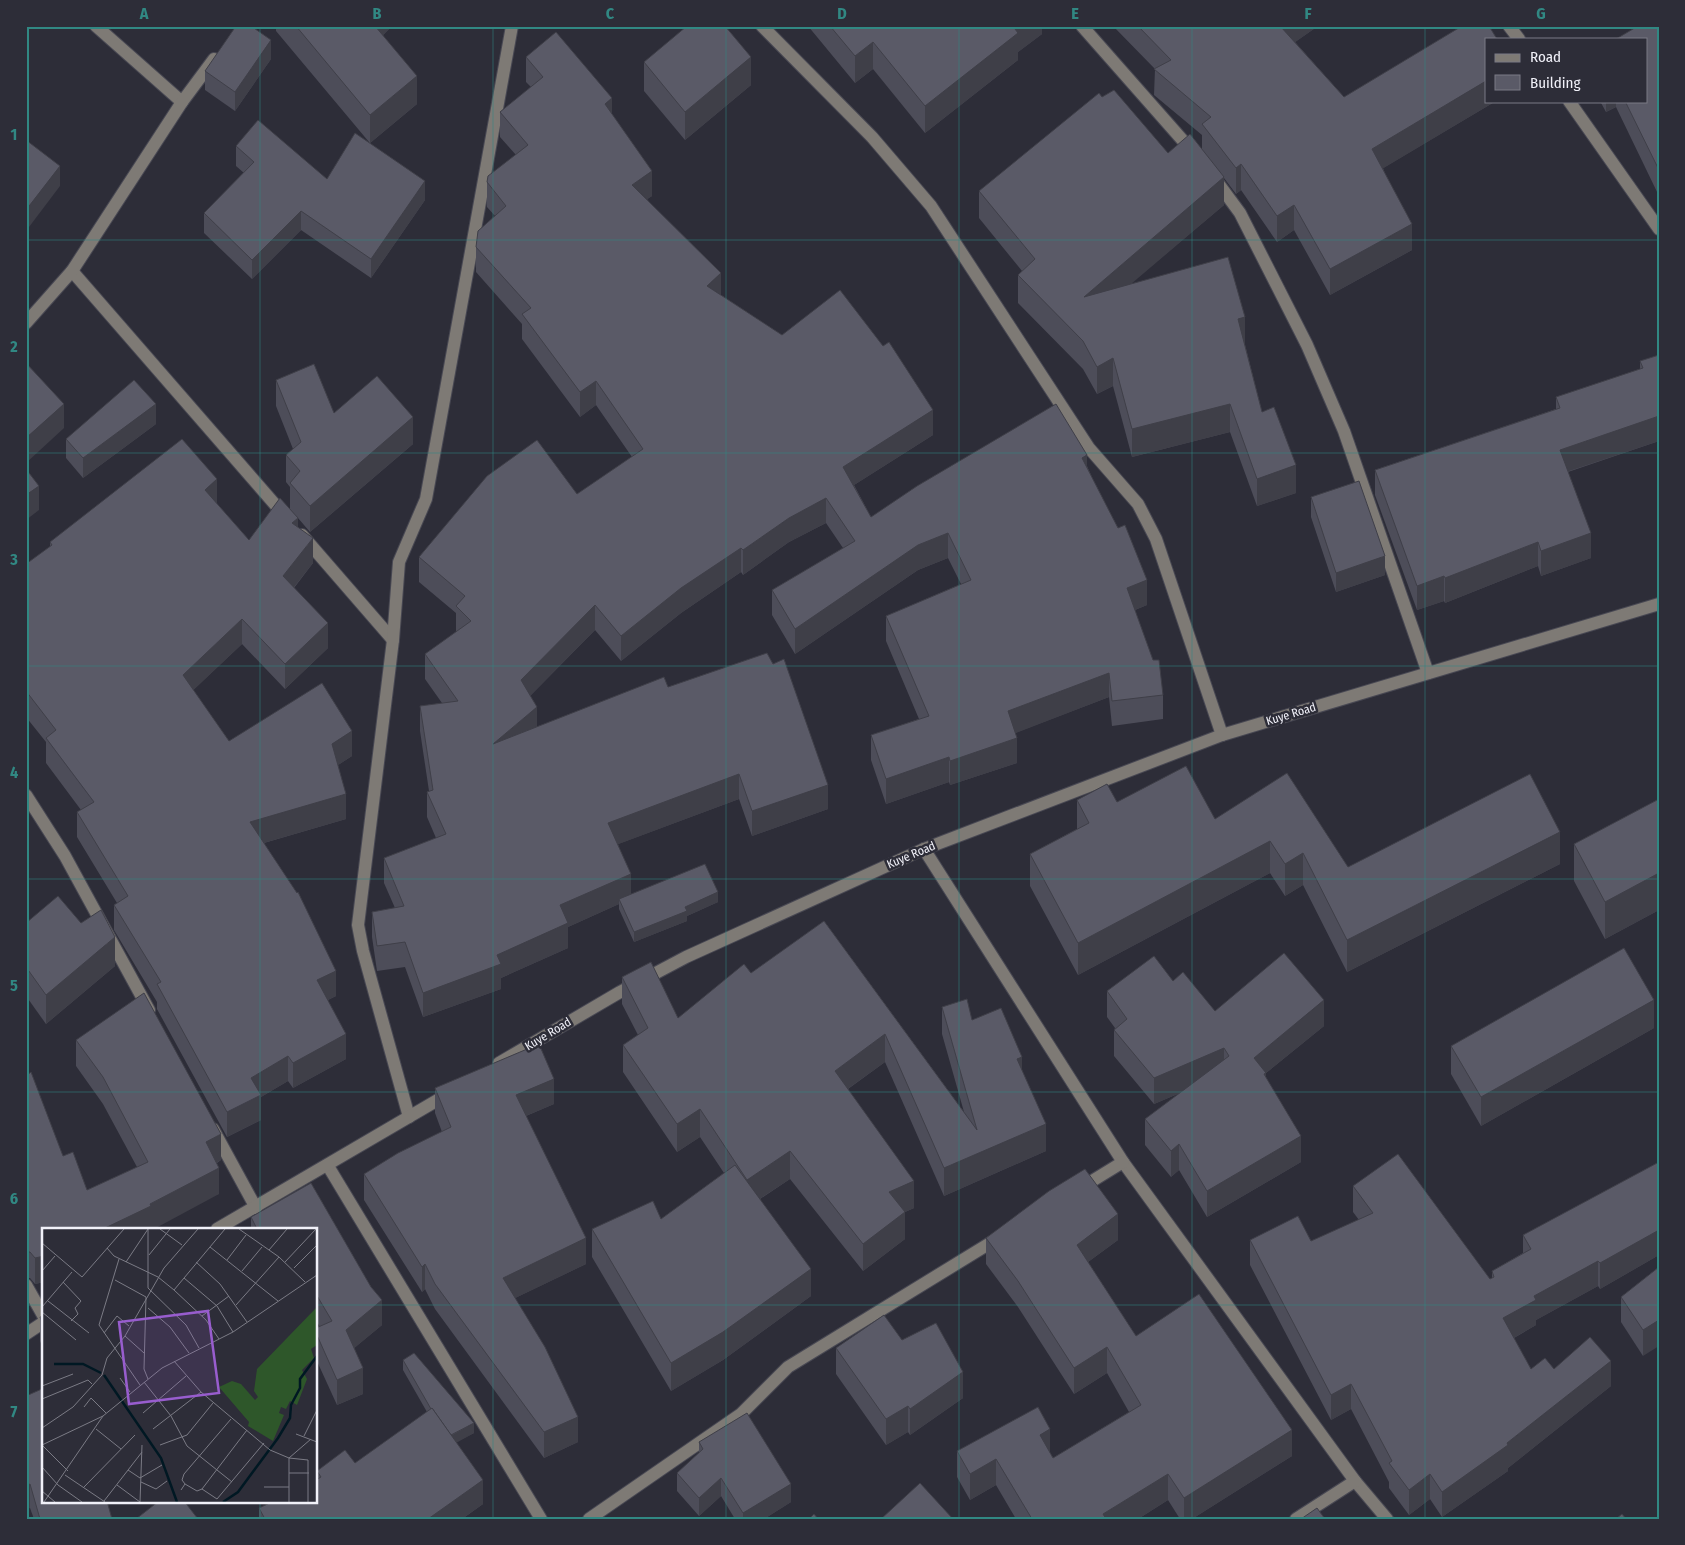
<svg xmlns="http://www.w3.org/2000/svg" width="1685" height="1545" viewBox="0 0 1685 1545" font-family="'Fira Sans Condensed',sans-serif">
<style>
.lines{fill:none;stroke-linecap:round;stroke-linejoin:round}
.minor-casing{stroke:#484853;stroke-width:14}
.minor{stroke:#7e7a75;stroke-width:12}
.wall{fill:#4d4d59}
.shaded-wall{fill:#3f3f48}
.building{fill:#5a5a67;stroke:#3f3f48}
.grid{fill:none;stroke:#318883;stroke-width:1;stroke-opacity:0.55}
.labels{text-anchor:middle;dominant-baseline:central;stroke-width:5;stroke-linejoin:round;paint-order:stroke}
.street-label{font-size:12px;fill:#f1f1f9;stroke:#2d2d38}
.inset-river{fill:none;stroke:#001823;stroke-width:2.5}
.inset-road{fill:none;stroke:#7b7b85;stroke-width:1}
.view{fill:#985dce;fill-opacity:0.15;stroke:#985dce;stroke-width:2.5}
.inset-edge{fill:none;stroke:#f1f1f9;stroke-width:2.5}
.neatline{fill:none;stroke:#318883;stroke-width:2}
.grid-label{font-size:16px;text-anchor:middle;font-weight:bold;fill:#318883}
</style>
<rect width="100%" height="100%" fill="#2d2d38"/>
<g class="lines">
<g class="minor-casing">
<g id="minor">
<polyline points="96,26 182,102"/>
<polyline points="762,26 872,137 931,206 1089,448 1138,504 1156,539 1222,735"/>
<polyline points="1082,26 1193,152"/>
<polyline points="1509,26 1519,39"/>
<polyline points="1569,101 1659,229"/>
<polyline points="1215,179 1240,213 1307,345 1344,431 1428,673"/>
<polyline points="72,271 285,516"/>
<polyline points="26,323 72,271 182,102 214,59"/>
<polyline points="302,535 393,640"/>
<polyline points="26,795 65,856 149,1010"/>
<polyline points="924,849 1123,1162 1355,1481 1387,1519"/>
<polyline points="499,1063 620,992 686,957 924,849 1222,735 1659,604"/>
<polyline points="409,1117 363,951 358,925 393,640 399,562 426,499 512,26"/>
<polyline points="213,1129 256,1208"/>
<polyline points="328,1166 541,1519"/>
<polyline points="1079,1189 1123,1162"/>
<polyline points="217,1229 448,1094"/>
<polyline points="26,1285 44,1317"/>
<polyline points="26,1334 44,1322"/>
<polyline points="589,1519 741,1414 788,1367 1000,1237"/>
<polyline points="1296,1519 1355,1481"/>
</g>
</g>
<use href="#minor" class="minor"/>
</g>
<g class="wall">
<polygon points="276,26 392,26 383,35 417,104 370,143 425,200 371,278 301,230 252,279 204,233 204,213 244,173 236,166 236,146 327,179 369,142 276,31"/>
<polygon points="808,26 1042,26 1042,34 1018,52 1018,60 925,133 873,69 855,83"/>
<polygon points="1113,26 1318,26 1295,42 1344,97 1496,101 1383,168 1412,250 1330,295 1294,230 1277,242 1241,190 1236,194 1224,178 1224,205 1131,283 1245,345 1262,412 1296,493 1257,506 1230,432 1132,457 1113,386 1097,394 1083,369 1018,303 1018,275 1022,271 979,218 979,191 1102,97 1168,153 1202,149 1202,135 1154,95 1155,69"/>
<polygon points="1659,26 1659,196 1616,107 1606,112 1600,101 1646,101"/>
<polygon points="526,57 612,115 652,196 647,199 721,295 933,435 854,485 871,517 1087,466 1147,605 1135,610 1163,695 1163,719 1112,726 1109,697 1015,733 1017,763 950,785 949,782 886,804 871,760 871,735 919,719 886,641 886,616 961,584 948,558 918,570 795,654 772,615 772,590 843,548 826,523 789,542 743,575 741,572 681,613 621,661 595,630 530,696 537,727 668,687 828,809 752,836 739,799 618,844 631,894 718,902 687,916 687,921 634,942 619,909 619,904 568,927 568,948 501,978 501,989 423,1017 405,967 377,971 372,937 372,912 395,908 384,883 384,858 436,838 427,817 427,792 429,791 420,731 420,706 442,703 425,679 425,654 457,632 456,631 456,613 419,582 419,557 577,494 632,457 596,405 580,417 522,339 522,324 476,272 476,247 495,216 487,207 487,182 516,155 500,137 500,112 531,87 526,82"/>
<polygon points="271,59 235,111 205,90 205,71"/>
<polygon points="644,62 751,85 685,140 644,91"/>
<polygon points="1659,355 1659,441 1568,472 1591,558 1541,576 1538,566 1445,603 1444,601 1417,610 1375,495 1375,470 1556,409 1556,397 1640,369 1640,361"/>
<polygon points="276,380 334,413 413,444 310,532 298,518 298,527 313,563 294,588 328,648 285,689 242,644 193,690 229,741 352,756 338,765 346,819 264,843 336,996 328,1000 346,1059 293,1088 288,1081 261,1097 261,1120 227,1137 157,1009 157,1002 114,930 114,905 117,903 77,837 77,812 81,810 46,763 46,742 26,717 26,564 50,547 50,542 217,504 249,540 290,509 290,487 286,482 286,455 293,449 276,406"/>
<polygon points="156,424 83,478 66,458 66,439"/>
<polygon points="1311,497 1385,575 1336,592 1311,517"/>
<polygon points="1659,799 1659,910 1605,939 1574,881 1574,844"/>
<polygon points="1077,800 1117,802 1215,819 1348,867 1560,864 1347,972 1303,885 1285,896 1270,873 1078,975 1030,886 1030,854 1077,829"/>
<polygon points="824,921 964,1112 942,1034 942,1007 972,1020 1022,1070 1046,1151 944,1196 885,1062 848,1089 914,1208 905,1212 905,1239 863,1271 790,1179 760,1199 811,1296 723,1360 671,1391 592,1257 592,1229 661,1219 724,1173 700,1137 677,1152 623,1072 623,1045 638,1035 622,1004 622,977 678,1018 751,973"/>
<polygon points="26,923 115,966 46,1024 26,996"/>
<polygon points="1173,981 1215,1011 1324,1026 1266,1073 1266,1078 1301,1162 1207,1217 1179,1170 1171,1177 1145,1145 1145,1119 1180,1093 1154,1104 1114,1056 1114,1030 1115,1028 1107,1017 1107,991"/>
<polygon points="1654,1028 1481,1126 1451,1074 1451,1046"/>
<polygon points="76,1040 221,1160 217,1163 219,1194 44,1229 44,1282 35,1284 30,1278 26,1278 26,1076 63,1156 87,1190 137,1167 103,1104 76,1066"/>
<polygon points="435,1088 554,1104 526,1116 586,1264 515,1298 578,1442 544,1458 435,1309 425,1289 422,1292 364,1200 364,1174 442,1132 435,1113"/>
<polygon points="1659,1162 1659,1255 1600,1289 1598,1286 1536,1320 1536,1325 1514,1338 1531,1369 1554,1369 1611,1386 1508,1468 1508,1471 1442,1517 1430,1499 1409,1515 1389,1488 1389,1482 1351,1409 1331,1420 1250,1265 1250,1240 1311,1241 1359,1220 1353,1212 1353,1186 1490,1279 1492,1278 1492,1271 1523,1253 1523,1235"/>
<polygon points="311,1183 371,1287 382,1300 382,1325 354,1348 363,1368 363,1394 337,1405 316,1359 316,1328 320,1327 316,1320 316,1229 251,1229 251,1217"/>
<polygon points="986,1238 1118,1240 1088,1262 1136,1336 1292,1456 1192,1519 1180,1519 1168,1500 1138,1519 1016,1519 996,1485 970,1500 957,1477 957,1451 1050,1453 1053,1458 1129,1412 1107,1373 1074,1394 1018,1307 986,1264"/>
<polygon points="1659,1267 1643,1356 1621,1322 1621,1297"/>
<polygon points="44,1316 44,1351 40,1341 40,1317"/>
<polygon points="902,1340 963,1398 910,1435 908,1432 886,1445 836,1374 836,1348"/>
<polygon points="403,1360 474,1433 456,1442 483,1504 462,1519 259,1519 259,1508 316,1501 317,1471 355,1463 427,1412 403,1370"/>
<polygon points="26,1396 112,1519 34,1519 30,1508"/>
<polygon points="699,1442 791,1502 764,1519 735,1519 721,1496 699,1516 677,1491 677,1473 699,1453"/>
</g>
<g class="shaded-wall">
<polygon points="369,26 392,26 369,48"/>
<polygon points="1017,26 1042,26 1042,34 1018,52 1018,60 925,133 925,106"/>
<polygon points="1281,26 1318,26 1281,52"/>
<polygon points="271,40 271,59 235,111 235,92"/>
<polygon points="873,42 873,69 855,83 855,56"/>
<polygon points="751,57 751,85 685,140 685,112"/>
<polygon points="417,76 417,104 370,143 370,115"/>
<polygon points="1486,81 1486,101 1496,101 1372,175 1372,149"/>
<polygon points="612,98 612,123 605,104"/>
<polygon points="1606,101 1616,101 1616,107 1606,112"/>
<polygon points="1241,164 1241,190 1236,194 1236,168"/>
<polygon points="60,166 60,186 26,231 26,210"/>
<polygon points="652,171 652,196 632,210 632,185"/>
<polygon points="1224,177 1224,205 1084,324 1084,297"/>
<polygon points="425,181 425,200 371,278 371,259"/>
<polygon points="1294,205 1294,230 1277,242 1277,216"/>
<polygon points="301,211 301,230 252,279 252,260"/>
<polygon points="1412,224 1412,250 1330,295 1330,269"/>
<polygon points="721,273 721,298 707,286"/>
<polygon points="1245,317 1245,345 1238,347 1238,319"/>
<polygon points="1113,358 1113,386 1097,394 1097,367"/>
<polygon points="596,381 596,405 580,417 580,392"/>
<polygon points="64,404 64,428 26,463 26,438"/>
<polygon points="156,404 156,424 83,478 83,458"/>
<polygon points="1230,404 1230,432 1132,457 1132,429"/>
<polygon points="933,410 933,435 843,492 843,467"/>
<polygon points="1659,416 1659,441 1560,474 1560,450"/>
<polygon points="413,417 413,444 310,532 310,506"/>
<polygon points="1087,455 1087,480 1082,458"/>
<polygon points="1296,465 1296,493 1257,506 1257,479"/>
<polygon points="217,479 217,504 205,515 205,490"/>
<polygon points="39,486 39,510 26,520 26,495"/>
<polygon points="826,498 826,523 789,542 743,575 743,550 789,518"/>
<polygon points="298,518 298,543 292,523"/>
<polygon points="948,533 948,558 918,570 795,654 795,629 918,545"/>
<polygon points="1591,533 1591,558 1541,576 1541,551"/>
<polygon points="313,538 313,563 283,601 283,576"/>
<polygon points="1538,542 1538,566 1445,603 1445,578"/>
<polygon points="741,548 741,572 681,613 621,661 621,636 681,588"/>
<polygon points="1385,556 1385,575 1336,592 1336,573"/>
<polygon points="1444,576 1444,601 1417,610 1417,586"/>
<polygon points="1147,580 1147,605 1127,613 1127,588"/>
<polygon points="595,605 595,630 521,705 521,680"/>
<polygon points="242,619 242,644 183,700 183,675"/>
<polygon points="328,623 328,648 285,689 285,664"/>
<polygon points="1109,673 1109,697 1008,736 1008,711"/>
<polygon points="537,707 537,732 493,744"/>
<polygon points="352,731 352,756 332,769 332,744"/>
<polygon points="1017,738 1017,763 950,785 950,761"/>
<polygon points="949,757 949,782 886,804 886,779"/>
<polygon points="739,774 739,799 608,848 608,823"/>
<polygon points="828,785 828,809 752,836 752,811"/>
<polygon points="346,794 346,819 250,847 250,822"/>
<polygon points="1560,832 1560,864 1347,972 1347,940"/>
<polygon points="1270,841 1270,873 1078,975 1078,943"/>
<polygon points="1303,853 1303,885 1285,896 1285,864"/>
<polygon points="1659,873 1659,910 1605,939 1605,902"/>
<polygon points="631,874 631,899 619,899 619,904 568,927 568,948 501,978 501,989 423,1017 423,993 497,955 560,905"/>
<polygon points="718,892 718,902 687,916 687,921 634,942 634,932 685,907"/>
<polygon points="115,937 115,966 46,1024 46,995"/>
<polygon points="336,971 336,996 317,1005 317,980"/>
<polygon points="1324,1000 1324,1026 1266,1073 1266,1099 1254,1058"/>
<polygon points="1654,1000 1654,1028 1481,1126 1481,1097"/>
<polygon points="346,1034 346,1059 293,1088 293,1063"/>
<polygon points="885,1034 885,1062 835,1098 835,1071"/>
<polygon points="1224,1048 1224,1074 1154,1104 1154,1078"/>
<polygon points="288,1056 288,1081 261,1097 261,1120 227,1137 227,1112 251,1078"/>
<polygon points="1022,1057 1022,1084 1017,1059"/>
<polygon points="554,1079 554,1104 516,1120 516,1095"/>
<polygon points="700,1109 700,1137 677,1152 677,1124"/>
<polygon points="1046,1124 1046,1151 944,1196 944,1168"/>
<polygon points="221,1134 221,1160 206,1168 206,1142"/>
<polygon points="1301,1136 1301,1162 1207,1217 1207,1191"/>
<polygon points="1179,1144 1179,1170 1171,1177 1171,1151"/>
<polygon points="790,1151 790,1179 747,1207 747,1180"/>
<polygon points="219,1168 219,1194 154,1229 103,1229"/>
<polygon points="914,1181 914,1208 905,1212 905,1239 863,1271 863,1244 889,1192"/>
<polygon points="1118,1214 1118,1240 1077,1270 1077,1245"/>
<polygon points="1659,1230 1659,1255 1600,1289 1600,1263"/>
<polygon points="586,1238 586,1264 503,1304 503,1278"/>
<polygon points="44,1256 44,1282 35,1284 35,1258"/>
<polygon points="1598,1261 1598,1286 1536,1320 1536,1325 1503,1344 1503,1318 1534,1296"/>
<polygon points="425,1264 425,1289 422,1292 422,1267"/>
<polygon points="811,1269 811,1296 723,1360 671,1391 671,1363"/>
<polygon points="382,1300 382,1325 346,1355 346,1330"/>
<polygon points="1659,1320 1659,1346 1643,1356 1643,1330"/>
<polygon points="1107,1347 1107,1373 1074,1394 1074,1368"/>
<polygon points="1611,1361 1611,1386 1508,1468 1508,1471 1442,1517 1442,1492 1507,1443"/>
<polygon points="363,1368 363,1394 337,1405 337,1380"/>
<polygon points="963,1372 963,1398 910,1435 910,1409"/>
<polygon points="1351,1384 1351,1409 1331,1420 1331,1395"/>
<polygon points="908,1406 908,1432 886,1445 886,1419"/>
<polygon points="578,1417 578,1442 544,1458 544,1432"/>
<polygon points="474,1423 474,1433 447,1448 447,1438"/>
<polygon points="1050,1429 1050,1455 1040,1435"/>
<polygon points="1292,1430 1292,1456 1192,1519 1184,1519 1184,1498"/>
<polygon points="996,1459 996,1485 970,1500 970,1474"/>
<polygon points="1168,1474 1168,1500 1138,1519 1103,1519 1103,1514"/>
<polygon points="1430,1474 1430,1499 1409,1515 1409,1490"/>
<polygon points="721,1478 721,1496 699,1516 699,1498"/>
<polygon points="483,1480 483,1504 462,1519 428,1519"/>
<polygon points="30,1484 30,1508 26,1510 26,1486"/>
<polygon points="791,1484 791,1502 764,1519 743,1519 743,1513"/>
</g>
<g class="building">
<polygon points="236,26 251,26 271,40 235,92 205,71"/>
<polygon points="296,26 375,26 417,76 370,115"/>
<polygon points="687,26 725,26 751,57 685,112 644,62"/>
<polygon points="830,26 1017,26 1015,29 1018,33 925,106 873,42 855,56"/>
<polygon points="1138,26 1281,26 1281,27 1344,97 1462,26 1489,26 1497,39 1486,39 1486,81 1372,149 1412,224 1330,269 1294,205 1277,216 1241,164 1236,168 1202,124 1211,117 1154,69 1171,60"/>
<polygon points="1638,26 1659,26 1659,170 1625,101 1646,101 1646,39 1616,39"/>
<polygon points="556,32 612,98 605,104 652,171 632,185 721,273 707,286 782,335 840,290 883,346 889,342 933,410 843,467 871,517 917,486 1056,404 1087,455 1082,458 1118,528 1125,525 1147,580 1127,588 1153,660 1159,660 1163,695 1112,701 1109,673 1008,711 1017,738 950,761 949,757 886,779 871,735 929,716 886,616 971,580 948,533 918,545 795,629 772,590 855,541 826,498 789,518 743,550 741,548 681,588 621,636 595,605 521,680 537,707 493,744 664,677 668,687 767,653 773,664 784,659 828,785 752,811 739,774 608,823 631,874 560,905 568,923 497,955 501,964 423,993 405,942 377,946 372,912 404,906 384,858 446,834 427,792 433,790 420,706 458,701 425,654 471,621 456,606 465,596 419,557 487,476 537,440 577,494 643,449 596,381 580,392 522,314 531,308 476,247 478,231 506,206 487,182 488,176 528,145 500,112 543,77 526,57"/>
<polygon points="1114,90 1168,153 1190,134 1224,177 1084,297 1228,257 1245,317 1238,319 1262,412 1274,407 1296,465 1257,479 1230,404 1132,429 1113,358 1097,367 1083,341 1018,275 1035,259 979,191 1099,93 1102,97"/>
<polygon points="258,120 327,179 355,133 425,181 371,259 301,211 252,260 204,213 254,162 236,146"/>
<polygon points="26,140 60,166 26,210"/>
<polygon points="1659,355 1659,416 1560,450 1591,533 1541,551 1538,542 1445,578 1444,576 1417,586 1375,470 1560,408 1556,397 1643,368 1640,361"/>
<polygon points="26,363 64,404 26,438"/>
<polygon points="314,364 334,413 377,376 413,417 310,506 290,483 300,471 286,455 301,442 276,380"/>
<polygon points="134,380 156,404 83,458 66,439"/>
<polygon points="182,439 217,479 205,490 249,540 280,498 298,518 292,523 313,538 283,576 328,623 285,664 242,619 183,675 229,741 322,683 352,731 332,744 346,794 250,822 297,893 298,892 336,971 317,980 346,1034 293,1063 288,1056 251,1078 261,1095 227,1112 157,984 161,982 114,905 128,896 77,812 94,802 46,738 56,730 26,691 26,564 52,545 50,542"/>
<polygon points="26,469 39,486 26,495"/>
<polygon points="1359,481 1385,556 1336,573 1311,497"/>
<polygon points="1186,766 1215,819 1287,773 1348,867 1530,774 1560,832 1347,940 1303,853 1285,864 1270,841 1078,943 1030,854 1089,823 1077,800 1107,784 1117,802"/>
<polygon points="1659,799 1659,873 1605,902 1574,844"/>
<polygon points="705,864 718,892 685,907 687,911 634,932 619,899"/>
<polygon points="58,896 81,923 101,910 115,937 46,995 26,967 26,923"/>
<polygon points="824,921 977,1130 942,1007 967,999 972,1020 1001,1008 1022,1057 1017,1059 1046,1124 944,1168 885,1034 835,1071 914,1181 889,1192 905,1212 863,1244 790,1151 747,1180 700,1109 677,1124 623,1045 648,1028 622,977 651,962 678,1018 744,964 751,973"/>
<polygon points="1624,948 1654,1000 1481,1097 1451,1046"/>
<polygon points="1284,953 1324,1000 1254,1058 1266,1073 1264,1074 1301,1136 1207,1191 1179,1144 1171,1151 1145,1119 1229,1056 1224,1048 1154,1078 1114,1030 1127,1019 1107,991 1154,956 1173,981 1183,972 1215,1011"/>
<polygon points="144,993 221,1134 206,1142 219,1168 150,1204 151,1206 103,1229 44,1229 44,1256 35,1258 30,1252 26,1252 26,1076 31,1072 63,1156 73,1152 87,1190 148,1162 103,1077 76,1040"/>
<polygon points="539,1044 554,1079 516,1095 586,1238 503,1278 545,1347 578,1417 544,1432 435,1284 425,1264 422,1267 364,1174 398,1153 451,1127 435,1088"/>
<polygon points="1398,1154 1490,1279 1494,1277 1492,1271 1531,1249 1523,1235 1659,1162 1659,1230 1600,1263 1598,1261 1534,1296 1536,1300 1503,1318 1531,1369 1545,1358 1554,1369 1590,1337 1611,1361 1507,1443 1508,1445 1442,1492 1430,1474 1409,1490 1389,1463 1392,1461 1351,1384 1331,1395 1250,1240 1298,1216 1311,1241 1373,1213 1353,1186"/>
<polygon points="735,1165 811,1269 723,1332 671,1363 592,1229 653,1201 661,1219"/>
<polygon points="1085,1169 1118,1214 1077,1245 1136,1336 1199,1294 1292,1430 1184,1498 1168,1474 1103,1514 1106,1519 1032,1519 996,1459 970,1474 957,1451 1038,1407 1050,1429 1040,1435 1053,1458 1141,1405 1107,1347 1074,1368 1018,1281 986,1238 1049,1191"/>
<polygon points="311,1183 371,1287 382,1300 346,1330 363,1368 337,1380 316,1333 316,1328 332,1321 316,1294 316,1229 257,1229 251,1217"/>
<polygon points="1659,1267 1659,1320 1643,1330 1621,1297"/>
<polygon points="884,1315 902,1340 936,1323 963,1372 910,1409 908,1406 886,1419 836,1348"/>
<polygon points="44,1316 44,1327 40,1317"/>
<polygon points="414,1353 474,1423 451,1435 432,1408 431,1409 403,1360"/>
<polygon points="44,1388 44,1501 107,1501 112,1519 40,1519 30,1484 26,1486 26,1396"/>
<polygon points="432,1408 483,1480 428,1519 265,1519 259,1508 274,1501 316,1501 316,1480 321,1477 317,1471 345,1450 355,1463"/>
<polygon points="747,1413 791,1484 743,1513 721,1478 699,1498 677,1473 703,1449 699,1442"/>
<polygon points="920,1483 953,1519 881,1519"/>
<polygon points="159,1501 184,1501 198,1519 136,1519"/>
<polygon points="1317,1508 1325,1519 1301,1519"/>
<polygon points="814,1514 818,1519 809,1519"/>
<polygon points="1622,1514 1626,1519 1616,1519"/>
</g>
<path class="grid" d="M260,26V1229M493,26V1519M726,26V1519M959,26V1519M1192,26V1519M1425,26V1519M26,240H1659M26,453H1659M26,666H1659M26,879H1659M26,1092H1659M26,1305H44M316,1305H1659M260,1501V1519"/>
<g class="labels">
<g class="street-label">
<text transform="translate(1291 714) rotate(-17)">Kuye Road</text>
<text transform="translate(911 855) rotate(-23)">Kuye Road</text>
<text transform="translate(548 1034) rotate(-31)">Kuye Road</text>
</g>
</g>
<g transform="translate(42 1228)">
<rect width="275" height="275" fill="#2d2d38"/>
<path d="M275,79V117L269,121L272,130L260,142L265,151L255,177L248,173L244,181L239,179L237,185L242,187L231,213L206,198L207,194L177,159L190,153L199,156L213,172L216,169L212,163L215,141Z" fill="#2e572a"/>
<path class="inset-river" d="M12,136H41L59,145M62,147L119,230L135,274M181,274L196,264L236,210L248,190L249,177L258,160V151L275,128"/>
<path class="inset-road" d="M106,1V60L144,97L157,120M118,1L140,17M197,1L237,29L263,54M0,15L40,49L82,1M168,19L236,73M65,20L72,28L116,49L132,62L164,92L177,111M227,22L245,1M107,27L128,1M77,31L57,97L98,157M185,32L204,7M84,34L106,1M154,34L178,56L205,94M243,34L274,1M252,40L275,17M0,43L13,28M200,43L220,19M142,50L175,78L191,104M73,52L104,69L102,141L106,151M21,54L39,73L33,80L36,86L29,93M132,62L183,1M6,73L47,105M194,77L237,29M0,79L30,44M106,80L128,99L147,125M0,84L34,112M160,88L187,68M62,105L75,88L87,98M83,108L102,125M132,133L159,164L228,222L247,230L266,232V274M78,150L88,164M102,154L129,188L145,218L190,254M0,158L31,146M0,171L46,152L50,156M42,179L49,170L64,185M101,185L144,148M0,200L31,179L60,147L65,130L83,108L122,40L156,1M54,201L79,221M111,201L159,164M254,206L275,214M262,208L275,182M0,217L61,188L120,140L191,104L275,47M0,217L26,243M118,217L145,207L171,175M0,239L16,257M86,242L98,250L120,237M247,245H267M23,247L63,274M99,254L114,261L125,253M143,256L155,263L160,261L205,202M16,257L40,274M75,257L98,274M42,259L93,207M222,259H247M160,261L175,271L222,215M139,262L143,256L140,252L142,246L189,191M0,263L13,274M62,273L100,224M2,274L61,188M98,274L100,217M247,274V230L269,211"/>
<path class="view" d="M166,83L177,165L87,176L77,94Z"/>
<rect width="275" height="275" class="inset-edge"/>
</g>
<rect width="1685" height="1545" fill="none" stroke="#2d2d38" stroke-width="55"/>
<rect x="1485" y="38" width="162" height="65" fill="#2d2d38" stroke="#7b7b85"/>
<rect x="1495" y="54" width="25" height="8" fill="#7e7a75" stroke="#7b7b85"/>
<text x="1530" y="62" font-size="15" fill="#f1f1f9">Road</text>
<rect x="1495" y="75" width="25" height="15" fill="#5a5a67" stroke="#7b7b85"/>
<text x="1530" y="88" font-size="15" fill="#f1f1f9">Building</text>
<rect x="28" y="28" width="1630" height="1490" class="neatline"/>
<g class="grid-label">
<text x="144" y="19">A</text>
<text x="377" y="19">B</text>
<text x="610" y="19">C</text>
<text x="842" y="19">D</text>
<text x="1075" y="19">E</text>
<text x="1308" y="19">F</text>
<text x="1541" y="19">G</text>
<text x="14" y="140">1</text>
<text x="14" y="352">2</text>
<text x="14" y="565">3</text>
<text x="14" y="778">4</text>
<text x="14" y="991">5</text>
<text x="14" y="1204">6</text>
<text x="14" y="1417">7</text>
</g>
</svg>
